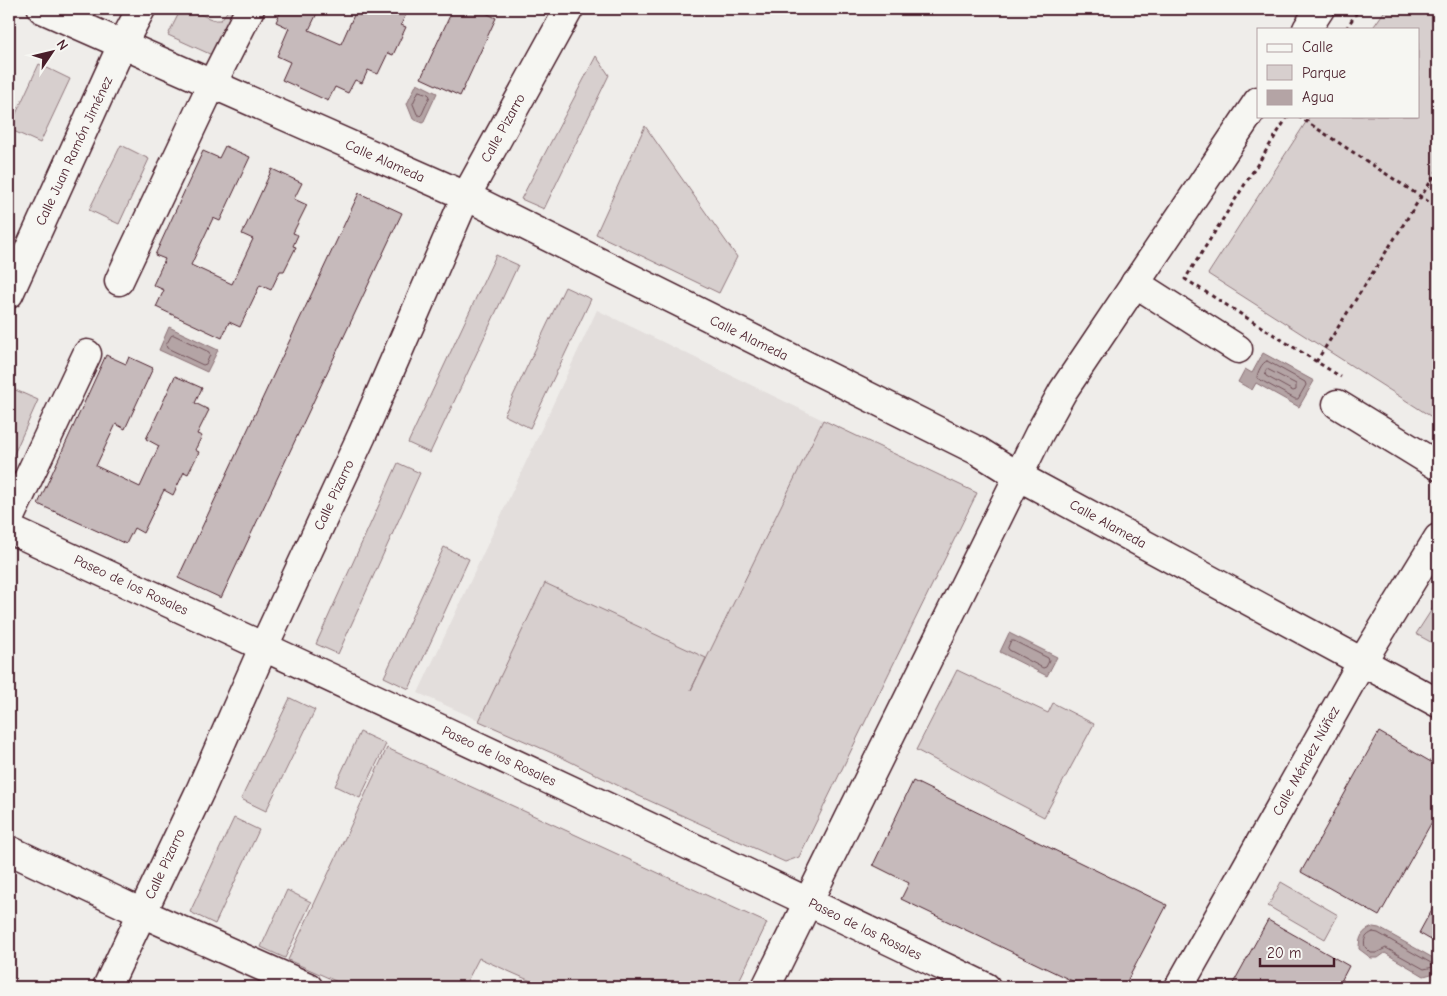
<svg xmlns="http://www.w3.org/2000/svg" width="1447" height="996" viewBox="0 0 1447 996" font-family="'Comic Neue',sans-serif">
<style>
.built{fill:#e3dedc}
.green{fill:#d7cfce;stroke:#90777c}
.water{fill:#b4a4a5;stroke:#8a6f74}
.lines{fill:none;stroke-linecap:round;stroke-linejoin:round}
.shore{stroke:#74545c;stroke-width:1}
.building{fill:#c6babb;stroke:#4a1f2b}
.minor-casing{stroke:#4a1f2b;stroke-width:31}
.path{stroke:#4a1f2b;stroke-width:3;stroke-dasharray:4 4;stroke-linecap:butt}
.minor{stroke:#f6f6f2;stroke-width:28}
.labels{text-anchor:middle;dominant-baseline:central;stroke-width:4.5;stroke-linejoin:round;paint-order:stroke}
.street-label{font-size:14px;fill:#4a1f2b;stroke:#f6f6f2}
</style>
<rect width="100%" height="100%" fill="#efedea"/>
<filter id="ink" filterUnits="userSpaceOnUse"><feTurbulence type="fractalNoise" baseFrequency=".02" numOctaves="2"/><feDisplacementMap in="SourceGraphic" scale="10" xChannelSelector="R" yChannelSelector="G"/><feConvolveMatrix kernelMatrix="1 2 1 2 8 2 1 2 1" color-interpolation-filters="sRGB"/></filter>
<g filter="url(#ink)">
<polygon class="built" points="597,310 823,420 639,796 559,756 418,693"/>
<g class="green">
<path d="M181,9C197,9 209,22 221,20L229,9H236L212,55L168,35Z"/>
<polygon points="1386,9 1438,9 1438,421 1208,274 1310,116 1418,116 1418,29 1372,29"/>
<polygon points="596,56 609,75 544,209 521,199"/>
<polygon points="39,64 70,79 40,143 9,129"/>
<polygon points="645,126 737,257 719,293 596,234"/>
<polygon points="121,145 149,159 119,224 89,210"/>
<polygon points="496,255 518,265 430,453 408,443"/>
<polygon points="565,287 591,299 530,428 504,415"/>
<polygon points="11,388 38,400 10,463 9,392"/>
<polygon points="823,420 977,493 799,857 785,862 639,796 559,756 479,721 545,583 706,658 691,690"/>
<polygon points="398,463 420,473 338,654 316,644"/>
<polygon points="444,547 469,559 409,689 384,677"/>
<polygon points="1438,600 1438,646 1416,634"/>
<polygon points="957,670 1048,713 1053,703 1094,724 1044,817 916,750"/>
<polygon points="290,698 315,710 266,811 241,799"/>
<polygon points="360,732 386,744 360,798 335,786"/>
<polygon points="387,748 767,923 736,987 544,987 479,958 464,987 349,987 288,960"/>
<polygon points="234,818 259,830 215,924 190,912"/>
<polygon points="1281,882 1338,915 1325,939 1268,906"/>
<polygon points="287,890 311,902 285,958 261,947"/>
</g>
<g class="water">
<polygon points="417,83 437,93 423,123 413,119 407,104"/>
<polygon points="169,327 218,350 207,372 159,350"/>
<polygon points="1263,353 1314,381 1299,407 1256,383 1252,390 1238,382 1245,369 1252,373"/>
<polygon points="1009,633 1057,657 1047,676 1000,652"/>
<path d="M1373,927L1379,928L1435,959L1438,962V970L1435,973L1424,976L1385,953L1378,958H1371L1359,949C1359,937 1362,931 1373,927Z"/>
</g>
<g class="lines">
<g class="shore">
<polygon points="419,91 428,94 430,96 422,114 420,116 417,114 413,104"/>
<polygon points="174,335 209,352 210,355 206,364 203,365 167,348 166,345 171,336"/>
<path d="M1267,361L1305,382L1306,385L1298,399H1295L1257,378C1257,373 1262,362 1267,361Z"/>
<polygon points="1267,369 1296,384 1296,390 1293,391 1266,376 1265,373"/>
<polygon points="1011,641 1014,641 1048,658 1049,661 1046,667 1043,668 1009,650 1008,648"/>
<path d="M1373,932L1378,933L1431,963L1433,967L1424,969L1386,948L1376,953H1371L1365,947C1363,939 1366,935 1373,932Z"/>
</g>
</g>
<g class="building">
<polygon points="282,9 319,9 309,30 341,44 354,15 348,12 350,9 403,9 402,12 406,14 401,25 406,27 393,55 388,53 378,74 368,70 362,83 355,80 348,93 335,87 328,101 282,80 290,62 277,56 289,28 276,22"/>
<polygon points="453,9 478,9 496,18 460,96 421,78"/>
<polygon points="225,146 250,157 220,221 213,218 191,265 232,284 253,239 242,234 272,169 302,183 294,199 307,205 293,233 298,235 293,246 296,247 284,271 280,271 271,290 260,285 240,327 229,322 222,338 156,307 164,290 153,285 165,259 155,255 203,151 219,158"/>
<polygon points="359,193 402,213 221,598 178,578"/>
<polygon points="106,355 126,364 129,357 153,368 125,429 116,424 96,466 140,487 159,446 146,439 175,376 202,388 195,403 209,410 197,434 202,436 195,450 199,452 188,474 184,472 173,495 164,490 143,533 134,528 126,544 38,504"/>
<polygon points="1379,732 1438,766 1438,811 1379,916 1301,872"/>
<polygon points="913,781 1167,905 1124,987 1085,987 901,899 909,883 873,865"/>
<polygon points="1438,898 1438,944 1419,933"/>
<polygon points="1268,920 1349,966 1338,987 1231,987"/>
<polygon points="823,979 840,987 819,987"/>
</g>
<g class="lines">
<g class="minor-casing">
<g id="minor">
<polyline points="42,9 466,196 978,451 1018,476 1438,703"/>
<polyline points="1307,29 1320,9"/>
<polyline points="119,281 212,84 250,9"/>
<polyline points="1135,283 1238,349"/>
<polyline points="9,294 122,45 141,9"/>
<polyline points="1337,404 1438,466"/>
<polyline points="9,519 87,354"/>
<path d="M9,529C336,680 662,831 986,987"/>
<polyline points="9,850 142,913 308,987"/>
<polyline points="107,987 200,791 264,646 362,435 466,196 569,9"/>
<polyline points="766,987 1039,434 1063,391 1258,101"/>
<polyline points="1179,987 1362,662 1438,538"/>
</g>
</g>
<g class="path">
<polyline points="1346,29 1359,9"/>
<polyline points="1288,116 1185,279 1341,377"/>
<polyline points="1298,116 1438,208"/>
<polyline points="1316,362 1438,170"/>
</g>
<use href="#minor" class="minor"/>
</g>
</g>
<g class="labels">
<g class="street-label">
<text transform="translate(503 128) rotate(-61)">Calle Pizarro</text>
<text transform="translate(74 151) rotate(-65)">Calle Juan Ramón Jiménez</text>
<text transform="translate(385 161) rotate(24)">Calle Alameda</text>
<text transform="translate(749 338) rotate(26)">Calle Alameda</text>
<text transform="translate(334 495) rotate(-65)">Calle Pizarro</text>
<text transform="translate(1108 524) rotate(29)">Calle Alameda</text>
<text transform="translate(131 585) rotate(25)">Paseo de los Rosales</text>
<text transform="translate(499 756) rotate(25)">Paseo de los Rosales</text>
<text transform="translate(1306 761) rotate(-61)">Calle Méndez Núñez</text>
<text transform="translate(165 864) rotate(-65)">Calle Pizarro</text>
<text transform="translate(865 929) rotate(26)">Paseo de los Rosales</text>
</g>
</g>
<rect width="1447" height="996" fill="none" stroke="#f6f6f2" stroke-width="30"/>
<rect x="15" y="15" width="1417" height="966" fill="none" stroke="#4a1f2b" stroke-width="2" filter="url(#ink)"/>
<rect x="1257" y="28" width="162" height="90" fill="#f6f6f2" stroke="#b1a0a2"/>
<rect x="1267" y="44" width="25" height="8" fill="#f6f6f2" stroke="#b1a0a2"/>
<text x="1302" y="52" font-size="15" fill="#4a1f2b">Calle</text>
<rect x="1267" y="65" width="25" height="15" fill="#d7cfce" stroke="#b1a0a2"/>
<text x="1302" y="78" font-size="15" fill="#4a1f2b">Parque</text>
<rect x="1267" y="90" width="25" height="15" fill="#b4a4a5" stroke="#b1a0a2"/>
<text x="1302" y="102" font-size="15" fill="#4a1f2b">Agua</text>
<g transform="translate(52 52) rotate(55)" stroke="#f6f6f2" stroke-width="4" paint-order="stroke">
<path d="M0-4L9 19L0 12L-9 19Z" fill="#4a1f2b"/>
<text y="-8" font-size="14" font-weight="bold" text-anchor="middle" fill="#4a1f2b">N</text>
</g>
<path d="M1260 958v8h74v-8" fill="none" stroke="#4a1f2b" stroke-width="2.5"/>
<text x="1267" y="958" font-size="15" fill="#4a1f2b" stroke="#f6f6f2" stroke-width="4" paint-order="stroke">20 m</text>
</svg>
